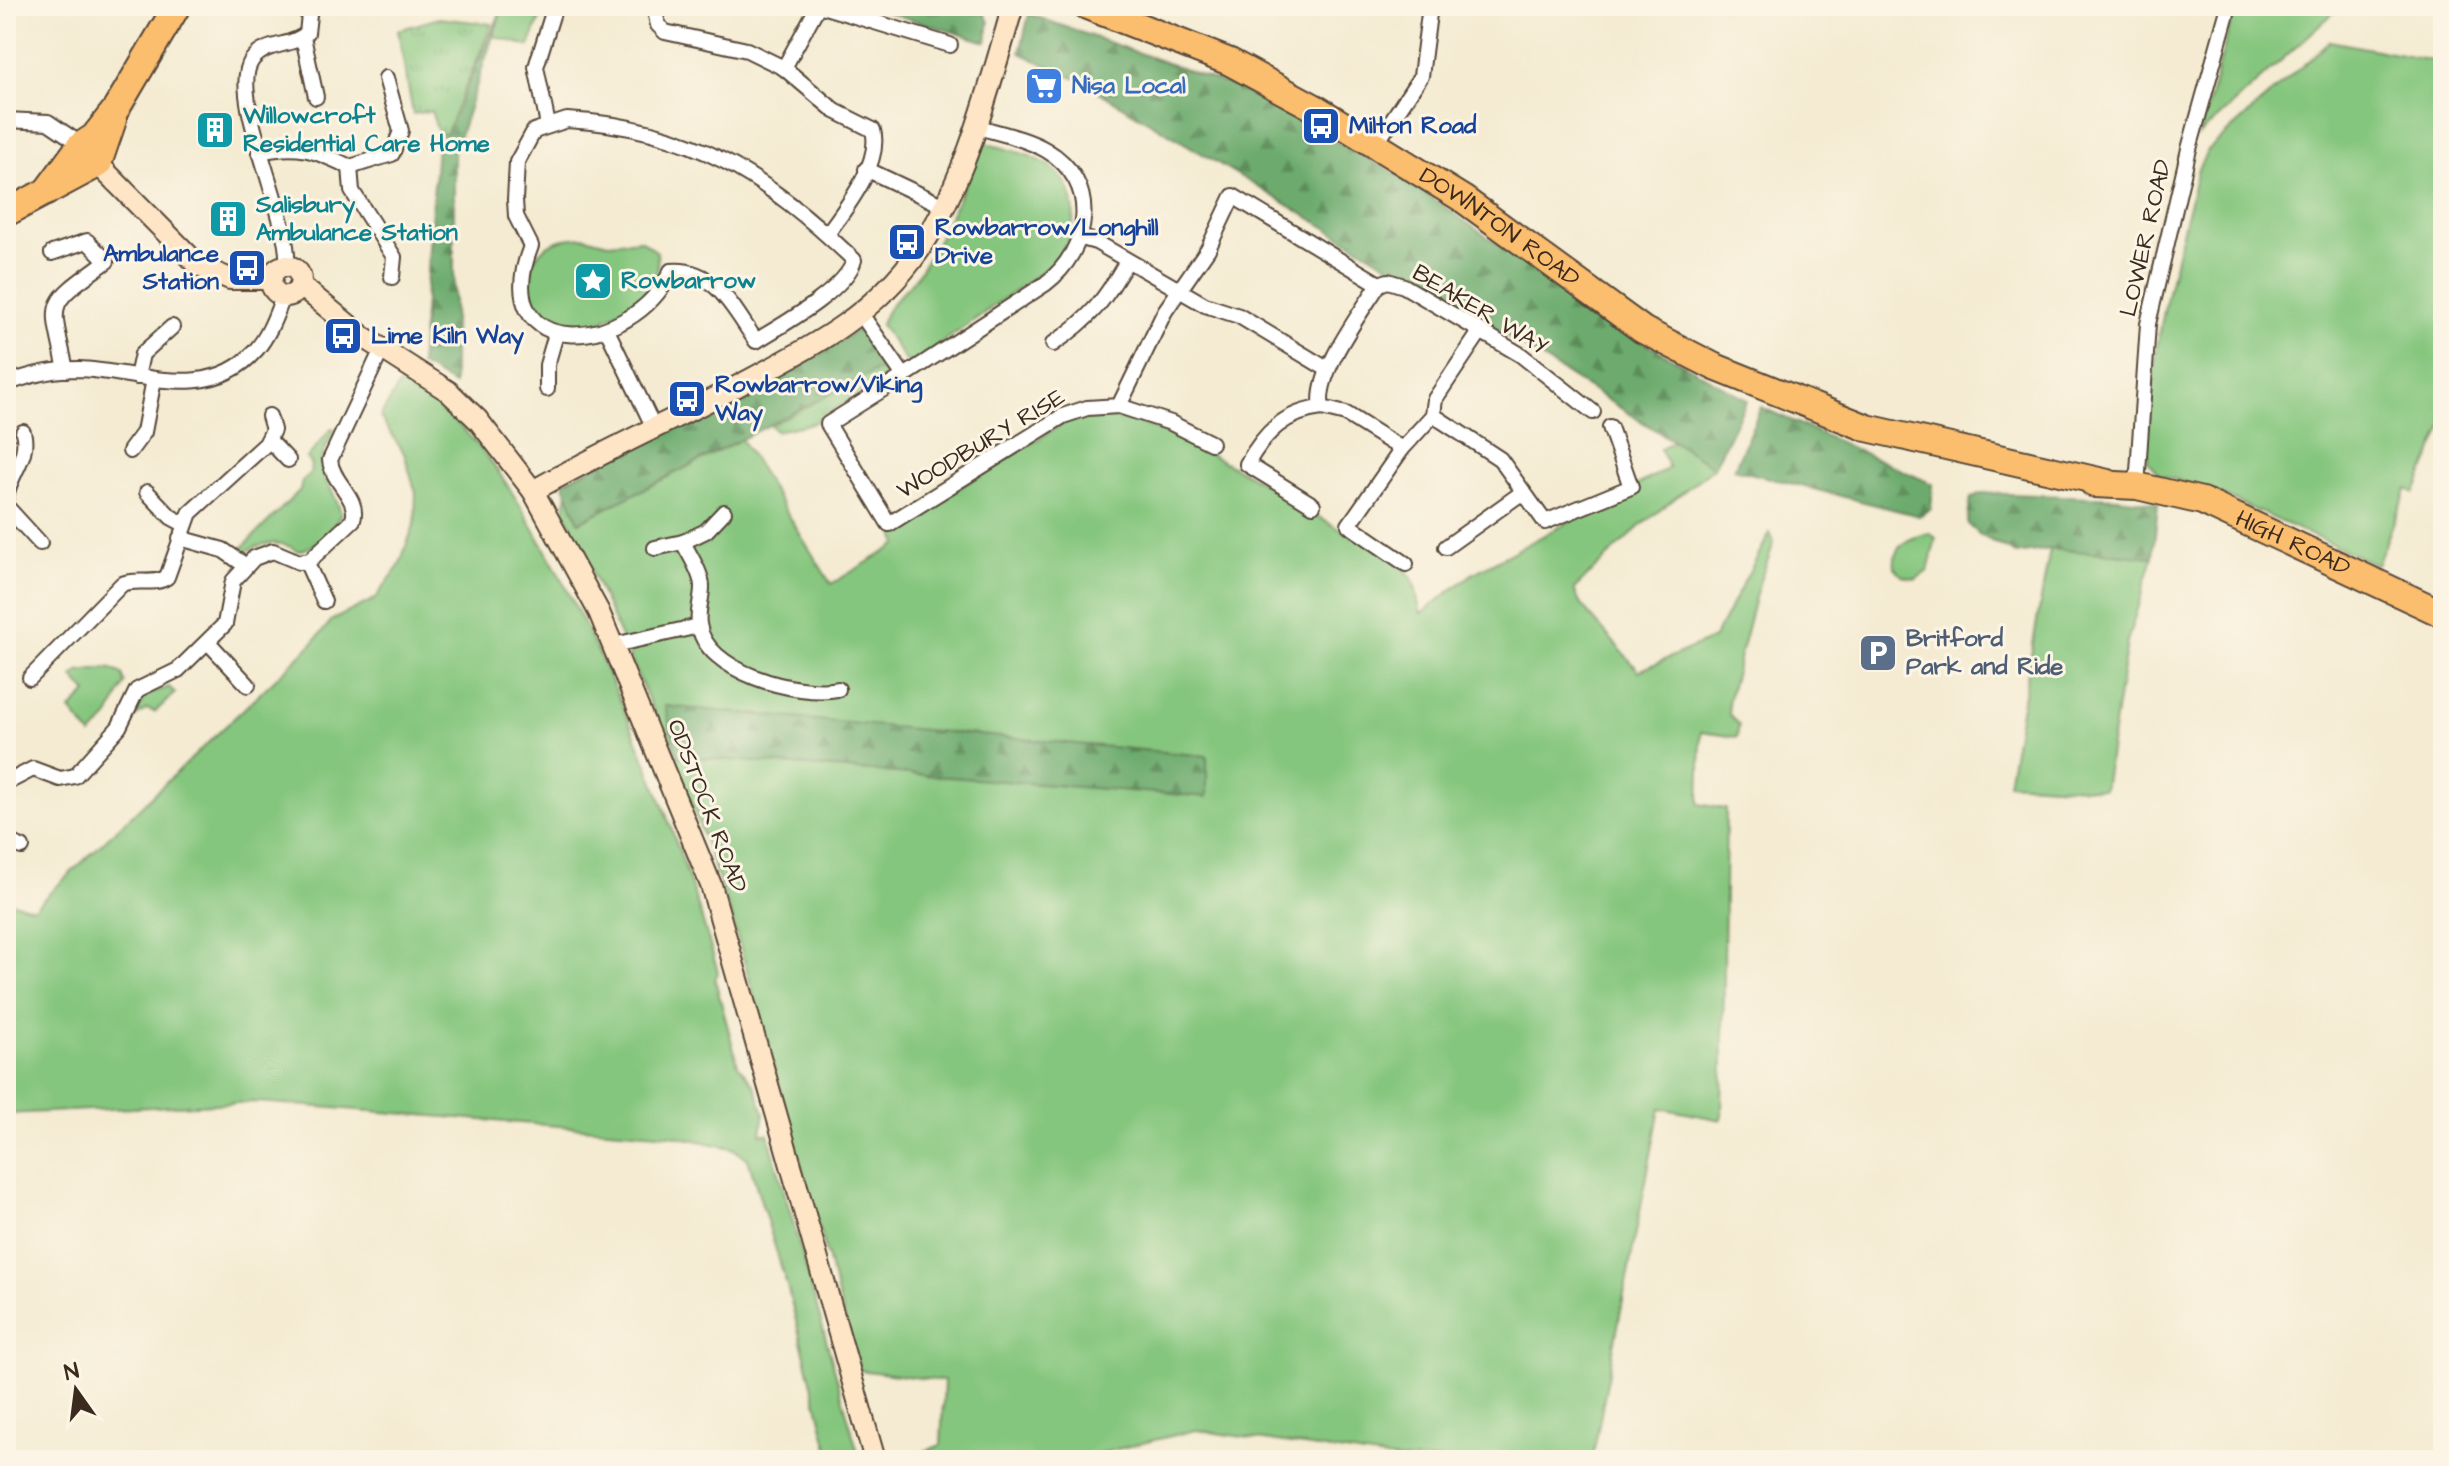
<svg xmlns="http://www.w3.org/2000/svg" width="2449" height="1466" viewBox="0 0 2449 1466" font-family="'Architects Daughter',sans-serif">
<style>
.grass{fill:#85c67e;stroke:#60784e;stroke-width:2}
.forest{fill:url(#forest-firs);stroke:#546a46;stroke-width:2}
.park{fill:url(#park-tufts);stroke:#60784e;stroke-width:2}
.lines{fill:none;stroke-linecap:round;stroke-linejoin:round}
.street-casing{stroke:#574739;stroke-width:18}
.secondary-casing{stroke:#574739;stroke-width:24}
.highway-casing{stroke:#574739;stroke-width:30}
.street{stroke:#fff;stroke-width:14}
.secondary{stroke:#fde5c5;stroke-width:20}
.highway{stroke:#fbbd6e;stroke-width:26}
.labels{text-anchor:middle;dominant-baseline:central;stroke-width:6;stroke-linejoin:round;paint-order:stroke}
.shop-label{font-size:24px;font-weight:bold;fill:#366cbe;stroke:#fcf5e5;text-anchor:start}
.culture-label{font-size:24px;font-weight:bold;fill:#0d838f;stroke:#fcf5e5;text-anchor:start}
.transit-label{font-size:24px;font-weight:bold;fill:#164399;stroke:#fcf5e5;text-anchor:start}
.street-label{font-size:24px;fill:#3b2a1e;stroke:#fcf5e5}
.service-label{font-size:24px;font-weight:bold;fill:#4e5e75;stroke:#fcf5e5;text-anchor:start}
</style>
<defs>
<pattern id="forest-firs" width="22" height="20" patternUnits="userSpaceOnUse" patternTransform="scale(2)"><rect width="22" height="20" fill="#6cab6d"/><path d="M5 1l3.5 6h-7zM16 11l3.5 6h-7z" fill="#5a8b59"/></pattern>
<pattern id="park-tufts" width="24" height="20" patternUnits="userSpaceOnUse" patternTransform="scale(2)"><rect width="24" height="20" fill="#85c67e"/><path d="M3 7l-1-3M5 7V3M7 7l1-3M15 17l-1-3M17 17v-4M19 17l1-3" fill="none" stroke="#6ea167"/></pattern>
</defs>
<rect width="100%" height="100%" fill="#fcf5e5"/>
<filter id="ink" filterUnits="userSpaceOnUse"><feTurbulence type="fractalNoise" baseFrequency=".0125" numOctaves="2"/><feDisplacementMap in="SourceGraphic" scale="16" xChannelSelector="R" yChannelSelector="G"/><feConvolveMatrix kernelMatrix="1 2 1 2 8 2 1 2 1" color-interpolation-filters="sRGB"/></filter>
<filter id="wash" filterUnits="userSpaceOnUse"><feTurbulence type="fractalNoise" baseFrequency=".006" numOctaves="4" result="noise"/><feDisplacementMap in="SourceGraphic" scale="32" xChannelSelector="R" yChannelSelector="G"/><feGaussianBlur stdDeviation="1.8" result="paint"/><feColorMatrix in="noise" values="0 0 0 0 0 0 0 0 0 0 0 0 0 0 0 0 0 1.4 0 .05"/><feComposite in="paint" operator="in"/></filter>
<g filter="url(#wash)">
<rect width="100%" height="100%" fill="#f4ebd2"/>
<g class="grass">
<polygon points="503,6 545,6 529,46 493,36"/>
<polygon points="2236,6 2341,6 2199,135"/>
<path d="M2330,41L2443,63V426L2415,493L2407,489L2377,565L2211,490L2160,475L2148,462C2146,362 2174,266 2198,169L2208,150Z"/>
<path d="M982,142C1004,149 1030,153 1049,166C1080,186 1079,230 1061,258L912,364L905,360L881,325C888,300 908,291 920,271C946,229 964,187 982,142Z"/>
<path d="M585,237L608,243L641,240L657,252C660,285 654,293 624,309C614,314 602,322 591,325C534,343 504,264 555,242C563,238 575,238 585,237Z"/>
<path d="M405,375C428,397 454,418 475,442C508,480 533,527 557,571C625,698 678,834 718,972L715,980L738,1065L755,1086L764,1113L761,1134H768L860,1460H831L788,1289L748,1159L732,1148L671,1135L258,1102L6,1114V901L34,908L311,645L332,620L375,599L399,566L415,522L416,493L404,453L380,417Z"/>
<path d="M1110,411C1185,438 1255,476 1322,519C1352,538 1385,546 1409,574C1417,583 1417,603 1421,614L1472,574L1669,468L1660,449L1673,441L1714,467L1639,527L1574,589L1581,605L1639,671L1714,638L1770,533L1774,543L1758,586L1728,702L1729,714L1739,725L1737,737L1701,732L1699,804L1726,809L1722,1120L1660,1108L1592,1460H1399L1196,1430L1072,1460H902L941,1445L944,1381L859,1370L732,918L681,773L565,511L567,492L579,522L741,439L831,584L898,544L892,529L1069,420Z"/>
<path d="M331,429L335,430C307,478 329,472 341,513C334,529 315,549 297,551C282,539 261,543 245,552L240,550L300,490L302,481L310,474L311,463L307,458Z"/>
<path d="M1930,533L1936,538L1928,571L1916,579L1902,576L1895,567C1892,544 1911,537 1930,533Z"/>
<polygon points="2050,549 2153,557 2127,642 2104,789 2008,783"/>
<polygon points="109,668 122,674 125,683 108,718 91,735 70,710 87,693 73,677 79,672"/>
<polygon points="169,687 175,693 155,712 147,709 135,717 146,695"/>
</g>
<g class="forest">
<polygon points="867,6 980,6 989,22 986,42"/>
<polygon points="501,12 454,153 454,385 420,365 438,132 445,134"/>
<polygon points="1029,14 1237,88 1402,177 1610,323 1747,400 1714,467 1489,325 1077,79 1020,53"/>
<polygon points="860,328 883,367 579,522 563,482 823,353"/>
<polygon points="1761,407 1933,484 1931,509 1919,516 1734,469"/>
<polygon points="1981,493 2118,498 2158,503 2153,557 2050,549 2016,554 1980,535 1967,523 1971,498"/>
<polygon points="665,706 1207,756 1207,797 677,756"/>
</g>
<g class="park">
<polygon points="439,18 492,24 446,134 438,132 431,111 413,114 398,30"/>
<polygon points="883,367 884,378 813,423 776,431 770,425"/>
</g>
</g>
<g filter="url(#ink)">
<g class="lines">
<g class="street-casing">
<g id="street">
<path d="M654,6L658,25L665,32L747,50L784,68L835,111L873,130C882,163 846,208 827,234"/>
<polyline points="822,6 950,45"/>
<polyline points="303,37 316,97"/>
<polyline points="784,68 818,6"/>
<polyline points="6,120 48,122 82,145"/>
<path d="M567,120C692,127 766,176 854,260C847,289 782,325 756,341C734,310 715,267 671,271C632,356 485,363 531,246L516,216L515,200L517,162L534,131Z"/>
<polyline points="548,125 536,67 555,6"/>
<polyline points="1376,144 1421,76 1430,6"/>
<path d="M259,152C299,143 314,150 350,167L392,154L401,131L386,78"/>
<polyline points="350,167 352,191 394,257 392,277"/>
<polyline points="866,169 944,206"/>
<polyline points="1082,238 1096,242 1205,305 1239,316 1327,369"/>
<path d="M52,253L87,241L107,261C44,307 51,298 66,370"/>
<path d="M287,266C292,219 227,94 252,60C266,41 291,48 307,33L310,6"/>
<polyline points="1379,284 1388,281 1404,286 1521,355 1593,412"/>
<path d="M861,314L904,376L1045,284C1091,249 1101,182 1046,150C1025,138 998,133 975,126"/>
<polyline points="607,330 655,430"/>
<path d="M1053,344C1091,318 1105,300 1127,261"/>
<polyline points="904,376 828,424 889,524 1063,416 1087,408 1119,406 1165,311 1208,249 1233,196 1379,284"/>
<polyline points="137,377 142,354 172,327"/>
<path d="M6,384C29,375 54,369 79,369C138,371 209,404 256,350C270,334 276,314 284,295"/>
<polyline points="547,389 547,365 556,334"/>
<polyline points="1119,406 1171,423 1211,443"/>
<polyline points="1322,408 1346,414 1402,449 1349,525 1406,564"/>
<polyline points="1433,415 1500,459 1545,522 1631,487 1610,427"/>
<polyline points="269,440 288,460"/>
<polyline points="1402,449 1433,415 1435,399 1480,332"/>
<polyline points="130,451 144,432 154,379"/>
<polyline points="2137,486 2148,324 2189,149 2229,6"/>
<polyline points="147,492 171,517 184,524"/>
<path d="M6,497C10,473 30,456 23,432"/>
<path d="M1313,505L1247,464C1265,432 1285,412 1322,408C1314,374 1361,313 1379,284"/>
<polyline points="6,506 40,543"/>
<polyline points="180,538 223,550 246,566"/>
<polyline points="683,542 706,531 724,512"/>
<polyline points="1446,547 1523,492"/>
<path d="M655,548L683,542C689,555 702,573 702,587C702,599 697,612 699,624C704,672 798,697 838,689"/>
<polyline points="306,561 324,601"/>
<polyline points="208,642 248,685"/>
<polyline points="614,645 699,626"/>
<path d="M30,678L122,584C137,578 154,586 167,577L190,513L266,444L273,430L269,416"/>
<path d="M6,783L33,769L60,779L75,776L119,727L137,690L178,670L225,624L233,581L254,558L273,551L299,562L310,560L353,520C360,498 332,483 330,460L382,349"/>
<polyline points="6,841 22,847"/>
</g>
</g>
<g class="secondary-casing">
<g id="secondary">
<polyline points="98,164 199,266 230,279 272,279"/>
<circle cx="286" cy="281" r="15"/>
<polyline points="300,285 362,336 448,391 478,420 533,491 599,612 711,885 875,1460"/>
<path d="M533,491C603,451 678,418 749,380C816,345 877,312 920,249C966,181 990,84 1013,6"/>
</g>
</g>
<g class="highway-casing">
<g id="highway">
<path id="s1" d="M1087,6L1230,62L1317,109L1463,199L1643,330L1715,367L1867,428L2108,483"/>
<polyline points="46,192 80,146 94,137 116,109 177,6"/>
<polyline points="6,213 98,164 113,120"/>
<path id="s2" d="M2094,484L2137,486L2202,501L2443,614"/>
</g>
</g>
<use href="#street" class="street"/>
<use href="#secondary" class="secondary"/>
<use href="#highway" class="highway"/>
</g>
</g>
<defs>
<g id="supermarket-square" transform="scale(2)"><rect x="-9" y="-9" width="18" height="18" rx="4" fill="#3f7fe0" stroke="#fcf5e5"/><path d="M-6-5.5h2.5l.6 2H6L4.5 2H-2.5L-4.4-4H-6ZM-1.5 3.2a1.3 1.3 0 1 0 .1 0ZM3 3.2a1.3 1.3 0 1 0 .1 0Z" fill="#fff"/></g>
<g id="bus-square" transform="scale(2)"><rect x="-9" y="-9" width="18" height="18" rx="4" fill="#1a4fb4" stroke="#fcf5e5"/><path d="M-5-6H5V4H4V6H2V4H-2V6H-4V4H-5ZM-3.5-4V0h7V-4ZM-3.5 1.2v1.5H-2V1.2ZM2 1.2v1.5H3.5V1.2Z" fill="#fff"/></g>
<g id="building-square" transform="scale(2)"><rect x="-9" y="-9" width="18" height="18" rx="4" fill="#0f9aa8" stroke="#fcf5e5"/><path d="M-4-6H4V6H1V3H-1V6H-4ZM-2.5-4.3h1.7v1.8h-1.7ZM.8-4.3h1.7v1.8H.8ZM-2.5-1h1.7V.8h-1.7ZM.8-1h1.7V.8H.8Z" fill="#fff"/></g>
<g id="sight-square" transform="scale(2)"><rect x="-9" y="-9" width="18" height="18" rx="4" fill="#0f9aa8" stroke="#fcf5e5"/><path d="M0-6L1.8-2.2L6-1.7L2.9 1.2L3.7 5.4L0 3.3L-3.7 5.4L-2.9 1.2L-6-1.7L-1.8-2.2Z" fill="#fff"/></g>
<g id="parking-square" transform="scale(2)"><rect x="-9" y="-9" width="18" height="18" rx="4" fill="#5c6f8a" stroke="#fcf5e5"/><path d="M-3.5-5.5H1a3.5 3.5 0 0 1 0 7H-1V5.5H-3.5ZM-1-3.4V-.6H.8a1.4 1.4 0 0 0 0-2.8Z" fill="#fff"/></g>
</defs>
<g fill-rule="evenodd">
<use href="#supermarket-square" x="1044" y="86"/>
<use href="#bus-square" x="1321" y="126"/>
<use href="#building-square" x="215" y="130"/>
<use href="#building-square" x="228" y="219"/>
<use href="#bus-square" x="907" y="242"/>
<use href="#bus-square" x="247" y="268"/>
<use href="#sight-square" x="593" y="281"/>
<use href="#bus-square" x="343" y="336"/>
<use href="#bus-square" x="687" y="399"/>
<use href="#parking-square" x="1878" y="653"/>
</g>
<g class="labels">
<g class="shop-label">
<text x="1072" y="86">Nisa Local</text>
</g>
<g class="culture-label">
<text x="243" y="116">Willowcroft<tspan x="243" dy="28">Residential Care Home</tspan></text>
<text x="256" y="205">Salisbury<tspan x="256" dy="28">Ambulance Station</tspan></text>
<text x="621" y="281">Rowbarrow</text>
</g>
<g class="transit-label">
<text x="1349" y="126">Milton Road</text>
<text x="935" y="228">Rowbarrow/Longhill<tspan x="935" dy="28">Drive</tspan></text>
<text x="219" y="254" text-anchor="end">Ambulance<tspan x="219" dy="28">Station</tspan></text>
<text x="371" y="336">Lime Kiln Way</text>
<text x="715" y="385">Rowbarrow/Viking<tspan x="715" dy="28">Way</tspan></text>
</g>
<g class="street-label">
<text stroke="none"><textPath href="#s1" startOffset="470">DOWNTON ROAD</textPath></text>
<text transform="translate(2146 238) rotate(-77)">LOWER ROAD</text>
<text transform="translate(1480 310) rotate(31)">BEAKER WAY</text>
<text transform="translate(981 444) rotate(-31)">WOODBURY RISE</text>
<text stroke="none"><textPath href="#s2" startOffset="210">HIGH ROAD</textPath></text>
<text transform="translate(707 806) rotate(69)">ODSTOCK ROAD</text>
</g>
<g class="service-label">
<text x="1906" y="639">Britford<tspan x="1906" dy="28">Park and Ride</tspan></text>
</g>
</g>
<rect width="2449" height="1466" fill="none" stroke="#fcf5e5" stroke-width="32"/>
<g transform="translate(76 1390) rotate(346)" stroke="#fcf5e5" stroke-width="6" paint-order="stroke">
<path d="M0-6L14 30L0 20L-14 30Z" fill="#3b2a1e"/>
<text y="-12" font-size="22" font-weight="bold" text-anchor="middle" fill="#3b2a1e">N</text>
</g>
</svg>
